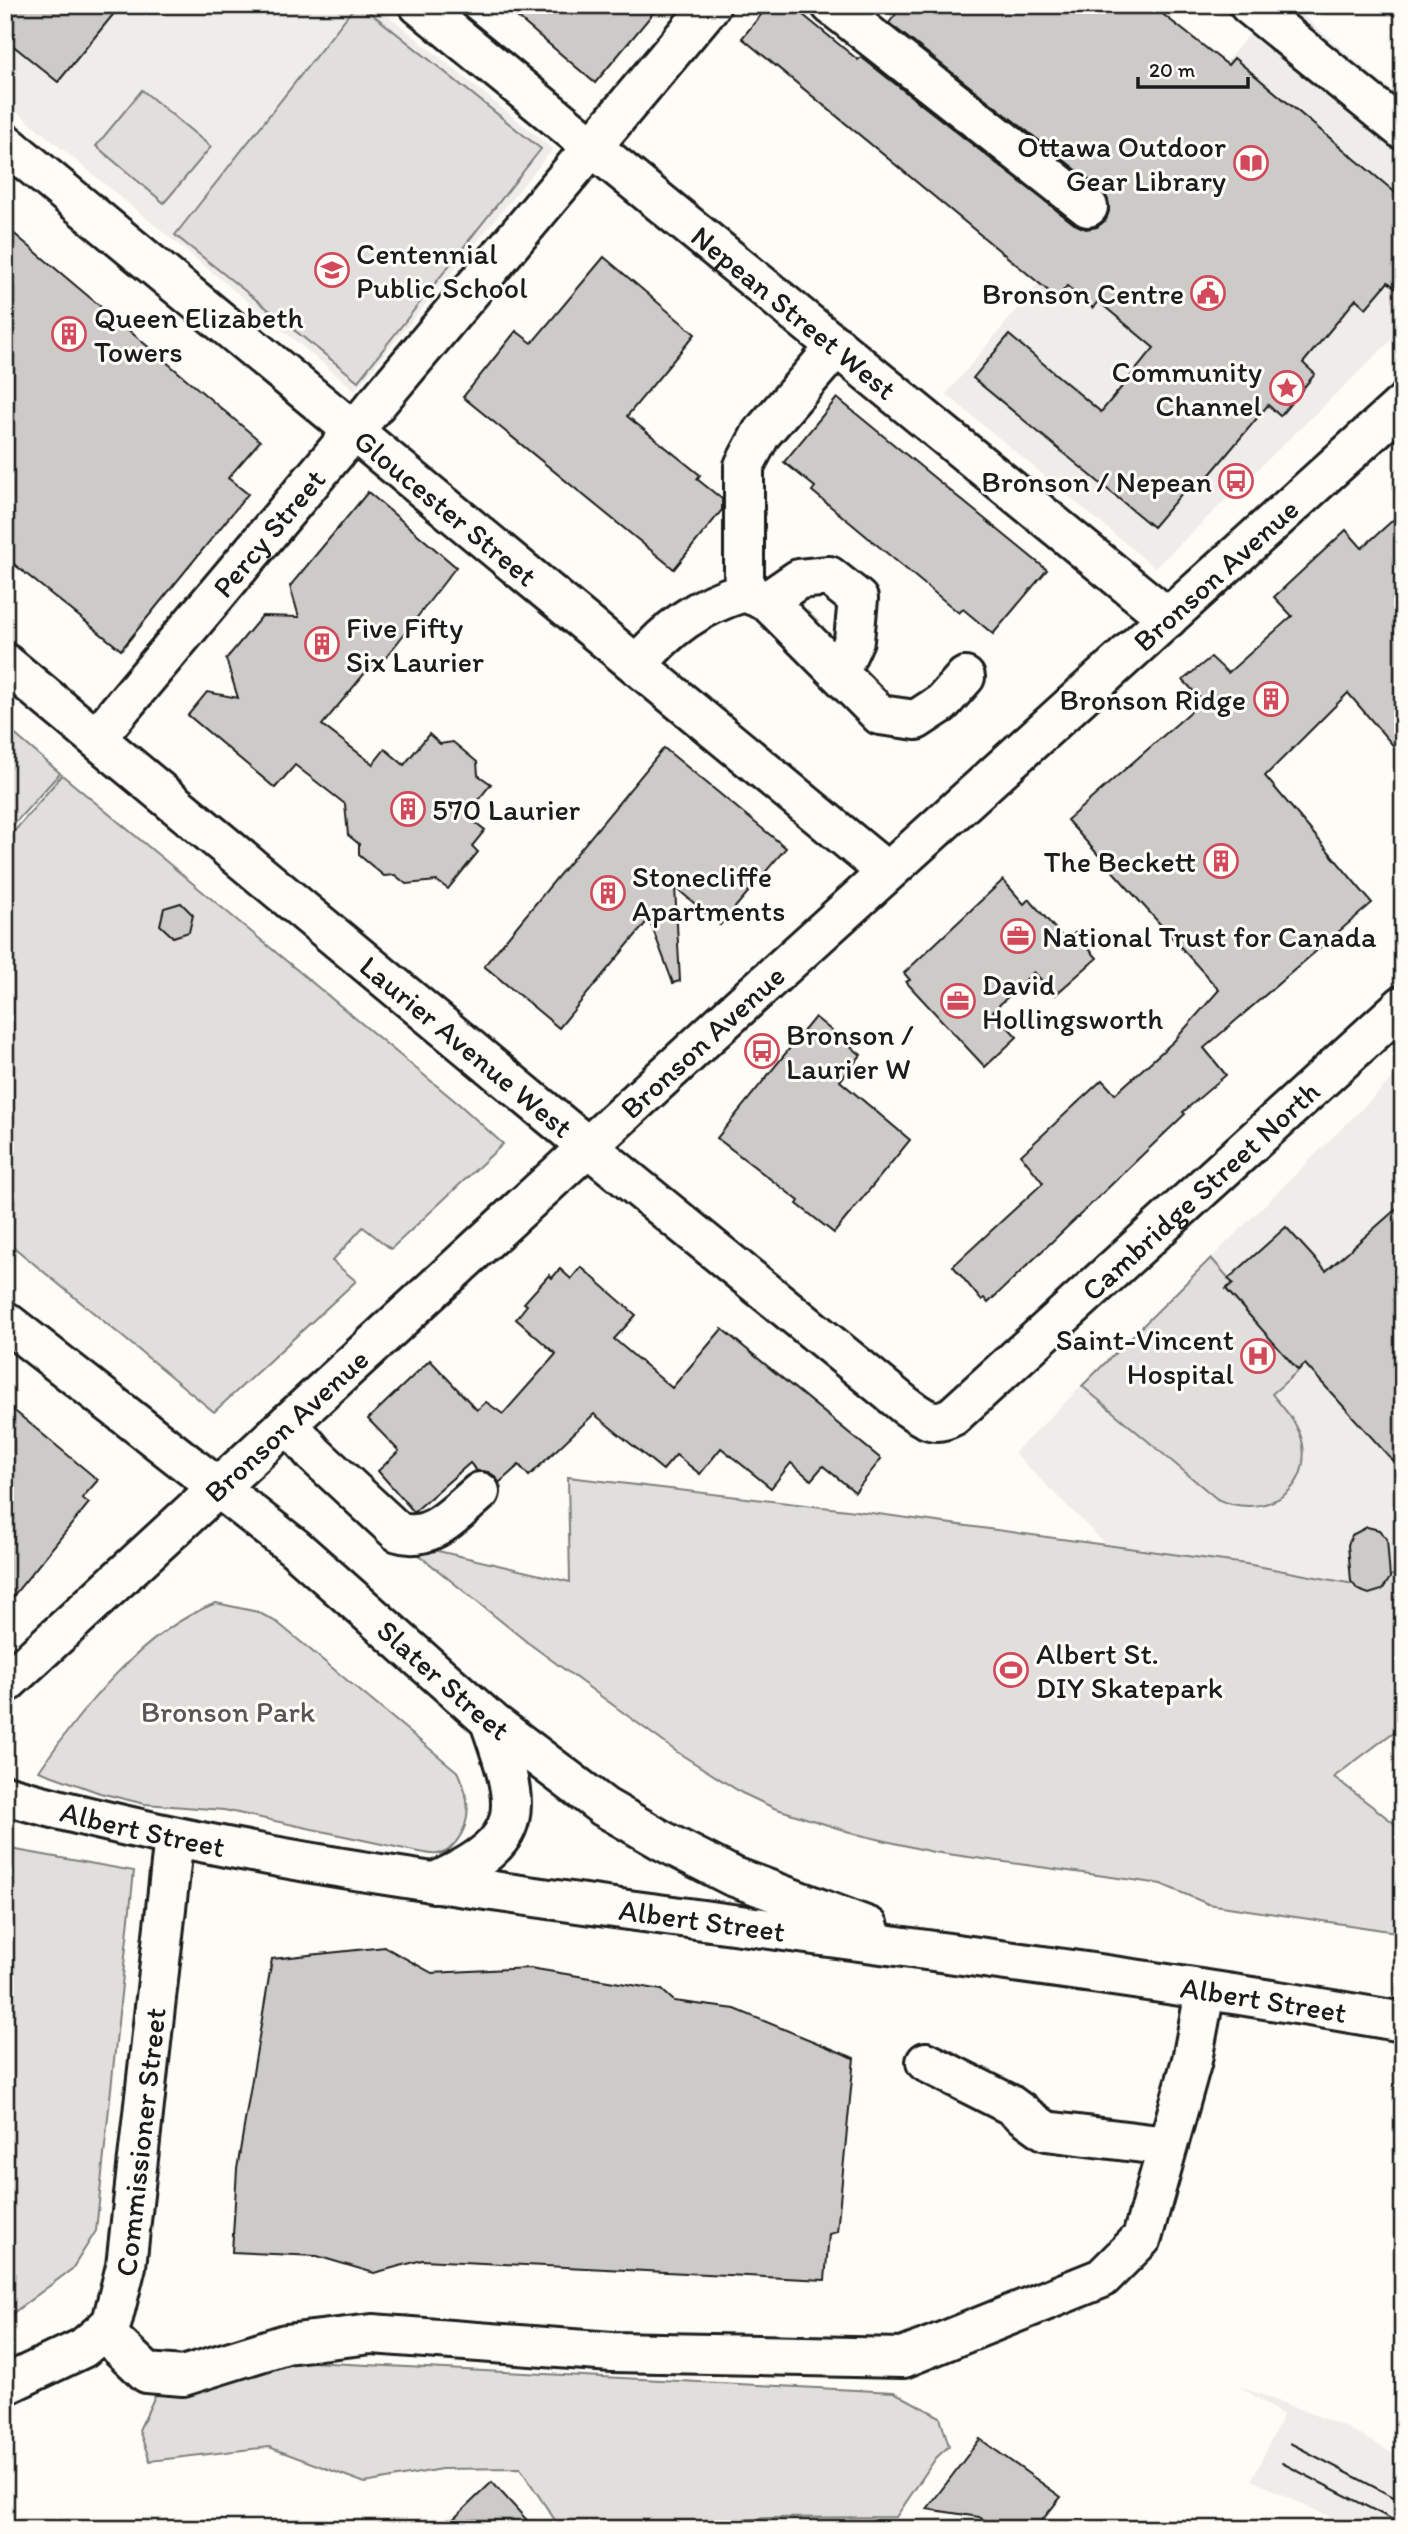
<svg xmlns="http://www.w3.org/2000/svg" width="1408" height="2534" viewBox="0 0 1408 2534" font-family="Itim,sans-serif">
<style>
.built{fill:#eeede9}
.green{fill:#e0dfdb;stroke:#7e7e7c;stroke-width:2}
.building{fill:#cccbc8;stroke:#1c1c1c;stroke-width:2}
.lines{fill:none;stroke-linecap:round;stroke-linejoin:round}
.minor-casing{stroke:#1c1c1c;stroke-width:44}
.major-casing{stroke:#1c1c1c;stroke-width:44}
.minor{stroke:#fdfcf7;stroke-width:38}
.major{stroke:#fdfcf7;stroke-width:38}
.tram{stroke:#1c1c1c;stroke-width:2}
.labels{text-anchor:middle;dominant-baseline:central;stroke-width:6;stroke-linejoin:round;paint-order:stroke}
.poi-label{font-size:30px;fill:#1c1c1c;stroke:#fdfcf7;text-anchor:start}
.street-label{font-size:30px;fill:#1c1c1c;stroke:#fdfcf7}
.park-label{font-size:30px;fill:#575655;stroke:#fdfcf7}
</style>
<rect width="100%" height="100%" fill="#fdfcf7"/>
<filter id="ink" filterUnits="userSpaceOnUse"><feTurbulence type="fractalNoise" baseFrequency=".0143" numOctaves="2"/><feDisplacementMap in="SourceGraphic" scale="14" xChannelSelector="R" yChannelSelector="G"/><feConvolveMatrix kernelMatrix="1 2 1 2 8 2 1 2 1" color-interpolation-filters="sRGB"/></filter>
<g filter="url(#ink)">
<g class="built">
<polygon points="5,5 375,5 553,149 355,390 5,102"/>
<polygon points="1274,5 1290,5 1403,101 1403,329 1155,568 946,394"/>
<polygon points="1403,1068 1403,1582 1178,1616 1014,1453"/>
<polygon points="1239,2386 1346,2427 1403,2459 1403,2529 1355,2529 1252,2480 1283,2415"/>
</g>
<g class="green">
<polygon points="356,5 361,5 541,149 358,381 175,235"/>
<polygon points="142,90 211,147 164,203 96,146"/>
<polygon points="5,726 60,773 5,834"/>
<polygon points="62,775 460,1105 503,1144 391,1249 363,1227 332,1261 356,1281 214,1412 5,1240 5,842"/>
<path d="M1211,1258L1233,1283L1226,1289L1299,1370L1272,1394C1284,1409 1300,1425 1303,1445C1310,1497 1259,1518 1217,1499L1082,1386Z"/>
<polygon points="568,1477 856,1511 1246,1564 1359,1585 1403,1572 1403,1725 1334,1777 1403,1830 1403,1933 1208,1904 1161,1884 933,1852 856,1834 774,1808 742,1793 677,1752 527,1642 404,1543 570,1582"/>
<path d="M216,1603L258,1612L278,1623L459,1773C469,1797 473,1821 456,1842C450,1849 446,1854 437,1854C430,1855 421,1852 414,1851L224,1810L145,1804L100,1793L39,1771C82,1708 143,1631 216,1603Z"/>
<polygon points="5,1848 134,1871 96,2231 72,2269 5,2319"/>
<polygon points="271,2360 894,2392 940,2417 949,2446 936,2458 896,2517 768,2518 635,2529 561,2529 520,2468 441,2469 365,2483 269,2447 150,2461 139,2430 155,2396 171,2385"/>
</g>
<g class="building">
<polygon points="5,5 121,5 58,82 5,39"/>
<polygon points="503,5 660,5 595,83"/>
<polygon points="769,5 791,5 858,60 861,57 1074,224 1086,229 1097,227 1106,220 1109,211 1108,200 1102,190 889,23 903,5 1151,5 1228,65 1234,58 1403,199 1403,294 1388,282 1366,308 1356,299 1303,363 1315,374 1280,416 1268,405 1202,484 1195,478 1153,527 973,378 1009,335 1101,412 1154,348 1098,301 1093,308 1067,286 1057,298 742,38"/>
<polygon points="5,226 260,441 228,478 248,494 121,650 5,557"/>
<polygon points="604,257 695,334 627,416 700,475 697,479 722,499 722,510 674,569 463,397 516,331 532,343"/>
<polygon points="837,398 1047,570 993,634 963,609 959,613 812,491 815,487 784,462"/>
<polygon points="368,492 456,567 377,669 369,668 322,725 373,764 385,749 404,765 429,734 440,744 453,742 477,762 478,775 491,784 466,815 485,830 472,846 478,852 448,889 437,881 406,884 395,875 384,876 359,855 359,844 348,835 345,804 295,765 275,788 188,715 207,692 238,698 226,659 262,616 299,617 290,586"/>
<polygon points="1403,511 1403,757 1348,693 1265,776 1372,903 1204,1048 1226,1075 1183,1112 1185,1114 988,1303 984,1298 981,1300 953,1266 1043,1183 1021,1155 1102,1080 1115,1094 1174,1041 1219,990 1067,820 1203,701 1183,680 1211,657 1228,673 1292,616 1274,597 1346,530 1362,548"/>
<polygon points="664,748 786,848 720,925 675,887 680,981 673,983 649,919 559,1028 484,966"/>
<polygon points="1003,880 1024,904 1029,899 1066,941 1075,933 1097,958 1055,995 1034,972 993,1011 1017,1037 985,1067 906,982 910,980 904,973"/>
<polygon points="181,903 193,915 189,932 173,937 160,925 164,908"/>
<polygon points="815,1017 861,1055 840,1081 910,1140 834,1233 797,1204 799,1201 717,1138"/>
<polygon points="1403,1203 1403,1472 1305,1364 1298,1370 1226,1289 1233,1283 1228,1279 1286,1227 1326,1271"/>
<polygon points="581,1267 636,1315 614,1339 672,1388 722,1329 881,1459 855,1492 823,1466 811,1480 791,1463 771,1488 721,1448 700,1474 676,1455 663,1470 594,1414 529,1476 519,1465 499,1483 496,1477 488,1472 477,1471 470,1463 414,1512 378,1471 399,1451 368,1419 430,1360 477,1410 486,1402 503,1414 556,1354 516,1319 527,1305 524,1303 549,1275 552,1278 560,1269 571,1279"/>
<polygon points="5,1403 98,1480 82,1498 89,1503 5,1606"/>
<polygon points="1367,1527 1379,1530 1387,1539 1390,1578 1382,1590 1369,1594 1358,1590 1351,1581 1348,1545 1352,1535"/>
<polygon points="385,1947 432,1973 530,1968 662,1990 674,2001 735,2009 854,2058 837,2232 829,2234 825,2280 422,2260 374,2273 317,2256 232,2252 237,2169 272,1959"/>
<polygon points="980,2439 1061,2497 1035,2529 999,2529 979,2517 927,2509"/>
<polygon points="492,2482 535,2529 443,2529"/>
</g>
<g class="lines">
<g class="minor-casing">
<g id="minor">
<path id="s1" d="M419,5L1168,618"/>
<polyline points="831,5 1088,207"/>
<polyline points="1249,5 1403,130"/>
<path id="s2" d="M5,143L887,872"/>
<polyline points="744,592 744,466 761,434 837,346"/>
<polyline points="767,601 799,579 829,576 858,599 854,640 839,673"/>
<path d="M637,665C668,628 698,606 744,592L767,601L880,715L916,720L942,703L965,677"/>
<path id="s3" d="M96,738L711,5"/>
<path id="s4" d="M587,1146L906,1406C924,1418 933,1427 953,1416L1403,1005"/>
<path d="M288,1423L314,1454L398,1532C431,1543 456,1512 480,1492"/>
<polyline points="926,2062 1009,2104 1046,2131 1167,2146"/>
<polyline points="103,2331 147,2373 183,2376 286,2344 372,2334 612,2352 903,2358 1102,2278 1142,2238 1192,2060 1205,1992"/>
<path id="s5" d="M5,2385L83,2348L103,2331L112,2322L126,2266L174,1837"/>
</g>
</g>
<g class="major-casing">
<g id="major">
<path id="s6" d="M5,663L587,1146"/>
<path id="s7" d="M5,1321L294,1547L488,1719L604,1807L663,1841L732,1876L869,1927"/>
<path id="s8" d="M5,1684L736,1010L1403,404"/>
<path id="s9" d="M5,1795C203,1851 410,1880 614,1908C877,1944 1141,1976 1403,2022"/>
<path d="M433,1883C530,1840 521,1809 489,1719"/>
</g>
</g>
<use href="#minor" class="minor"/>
<use href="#major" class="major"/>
<g class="tram">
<polyline points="1290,2443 1403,2502"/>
<polyline points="1282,2463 1403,2525"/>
</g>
</g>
</g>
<defs>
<g id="library-ring" transform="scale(1.75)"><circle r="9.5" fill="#fdfcf7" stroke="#d1495b" stroke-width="1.5"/><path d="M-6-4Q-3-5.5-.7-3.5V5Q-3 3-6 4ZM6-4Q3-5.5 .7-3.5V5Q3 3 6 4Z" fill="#d1495b"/></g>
<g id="school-ring" transform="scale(1.75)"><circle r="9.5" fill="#fdfcf7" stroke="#d1495b" stroke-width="1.5"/><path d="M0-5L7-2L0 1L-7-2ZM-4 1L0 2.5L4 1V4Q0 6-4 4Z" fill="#d1495b"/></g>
<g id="civic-ring" transform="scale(1.75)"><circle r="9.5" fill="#fdfcf7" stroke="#d1495b" stroke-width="1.5"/><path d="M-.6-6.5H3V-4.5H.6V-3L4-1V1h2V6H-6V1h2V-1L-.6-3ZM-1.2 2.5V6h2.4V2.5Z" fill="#d1495b"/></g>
<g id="building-ring" transform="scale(1.75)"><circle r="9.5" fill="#fdfcf7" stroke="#d1495b" stroke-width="1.5"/><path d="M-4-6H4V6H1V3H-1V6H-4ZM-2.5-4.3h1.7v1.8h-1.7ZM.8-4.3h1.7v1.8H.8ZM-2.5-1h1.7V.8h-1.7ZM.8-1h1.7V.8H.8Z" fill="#d1495b"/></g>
<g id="sight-ring" transform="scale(1.75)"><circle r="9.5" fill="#fdfcf7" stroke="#d1495b" stroke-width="1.5"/><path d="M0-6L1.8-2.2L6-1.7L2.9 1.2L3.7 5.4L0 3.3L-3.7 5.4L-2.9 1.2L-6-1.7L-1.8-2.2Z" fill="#d1495b"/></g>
<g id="bus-ring" transform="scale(1.75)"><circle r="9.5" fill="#fdfcf7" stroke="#d1495b" stroke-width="1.5"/><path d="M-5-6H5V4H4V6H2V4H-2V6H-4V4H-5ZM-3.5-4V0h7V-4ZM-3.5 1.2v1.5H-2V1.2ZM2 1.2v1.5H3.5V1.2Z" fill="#d1495b"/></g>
<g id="office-ring" transform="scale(1.75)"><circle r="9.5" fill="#fdfcf7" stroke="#d1495b" stroke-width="1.5"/><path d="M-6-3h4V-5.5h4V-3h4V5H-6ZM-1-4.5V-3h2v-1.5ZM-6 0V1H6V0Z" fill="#d1495b"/></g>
<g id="hospital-ring" transform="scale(1.75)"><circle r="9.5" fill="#fdfcf7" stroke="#d1495b" stroke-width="1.5"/><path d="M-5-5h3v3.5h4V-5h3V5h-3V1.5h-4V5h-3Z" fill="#d1495b"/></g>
<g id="stadium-ring" transform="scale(1.75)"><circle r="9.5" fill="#fdfcf7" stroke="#d1495b" stroke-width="1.5"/><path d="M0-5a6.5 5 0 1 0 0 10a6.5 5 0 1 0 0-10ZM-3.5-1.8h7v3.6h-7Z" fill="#d1495b"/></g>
</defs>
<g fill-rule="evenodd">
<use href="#library-ring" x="1251" y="163"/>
<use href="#school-ring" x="332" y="270"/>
<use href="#civic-ring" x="1208" y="293"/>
<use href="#building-ring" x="69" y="334"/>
<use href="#sight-ring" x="1287" y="388"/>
<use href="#bus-ring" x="1236" y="481"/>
<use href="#building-ring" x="322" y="644"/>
<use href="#building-ring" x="1271" y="699"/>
<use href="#building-ring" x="408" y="809"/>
<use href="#building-ring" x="1221" y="861"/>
<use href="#building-ring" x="608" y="893"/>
<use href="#office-ring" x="1018" y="936"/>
<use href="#office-ring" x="958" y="1001"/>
<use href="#bus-ring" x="762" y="1051"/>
<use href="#hospital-ring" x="1258" y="1356"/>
<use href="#stadium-ring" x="1011" y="1670"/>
</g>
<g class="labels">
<g class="poi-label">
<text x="1226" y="146" text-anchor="end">Ottawa Outdoor<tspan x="1226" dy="34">Gear Library</tspan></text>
<text x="356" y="253">Centennial<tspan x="356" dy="34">Public School</tspan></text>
<text x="1184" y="293" text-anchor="end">Bronson Centre</text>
<text x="94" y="317">Queen Elizabeth<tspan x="94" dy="34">Towers</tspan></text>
<text x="1262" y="371" text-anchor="end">Community<tspan x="1262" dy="34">Channel</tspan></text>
<text x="1212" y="481" text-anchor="end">Bronson / Nepean</text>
<text x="346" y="627">Five Fifty<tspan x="346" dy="34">Six Laurier</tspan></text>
<text x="1246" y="699" text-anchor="end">Bronson Ridge</text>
<text x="432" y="809">570 Laurier</text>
<text x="1196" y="861" text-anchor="end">The Beckett</text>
<text x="632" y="876">Stonecliffe<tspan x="632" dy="34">Apartments</tspan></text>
<text x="1042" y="936">National Trust for Canada</text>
<text x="982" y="984">David<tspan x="982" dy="34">Hollingsworth</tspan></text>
<text x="786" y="1034">Bronson /<tspan x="786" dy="34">Laurier W</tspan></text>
<text x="1234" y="1339" text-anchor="end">Saint-Vincent<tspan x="1234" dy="34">Hospital</tspan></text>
<text x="1036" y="1653">Albert St.<tspan x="1036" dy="34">DIY Skatepark</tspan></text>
</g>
<g class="street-label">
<text stroke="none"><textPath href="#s1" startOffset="485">Nepean Street West</textPath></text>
<text stroke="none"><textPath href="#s2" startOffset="572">Gloucester Street</textPath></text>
<text stroke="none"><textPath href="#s3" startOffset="268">Percy Street</textPath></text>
<text stroke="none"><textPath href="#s8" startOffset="1642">Bronson Avenue</textPath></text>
<text stroke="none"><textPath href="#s8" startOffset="948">Bronson Avenue</textPath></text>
<text stroke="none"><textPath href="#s6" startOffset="600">Laurier Avenue West</textPath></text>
<text stroke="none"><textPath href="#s4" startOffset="798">Cambridge Street North</textPath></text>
<text stroke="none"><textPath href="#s8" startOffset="382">Bronson Avenue</textPath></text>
<text stroke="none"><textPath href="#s7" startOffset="567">Slater Street</textPath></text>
<text stroke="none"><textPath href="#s9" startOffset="142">Albert Street</textPath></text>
<text stroke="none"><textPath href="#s9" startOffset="709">Albert Street</textPath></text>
<text stroke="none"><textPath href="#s9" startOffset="1276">Albert Street</textPath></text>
<text stroke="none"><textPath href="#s5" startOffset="308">Commissioner Street</textPath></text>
</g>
<g class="park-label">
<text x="228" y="1711">Bronson Park</text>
</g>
</g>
<rect width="1408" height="2534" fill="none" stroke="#fdfcf7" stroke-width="28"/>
<rect x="14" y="14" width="1380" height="2506" fill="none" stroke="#1c1c1c" stroke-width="2.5" filter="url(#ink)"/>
<path d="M1138 77v10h110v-10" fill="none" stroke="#1c1c1c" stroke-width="3.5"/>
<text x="1149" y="77" font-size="21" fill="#1c1c1c" stroke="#fdfcf7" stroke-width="5" paint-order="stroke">20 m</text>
</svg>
